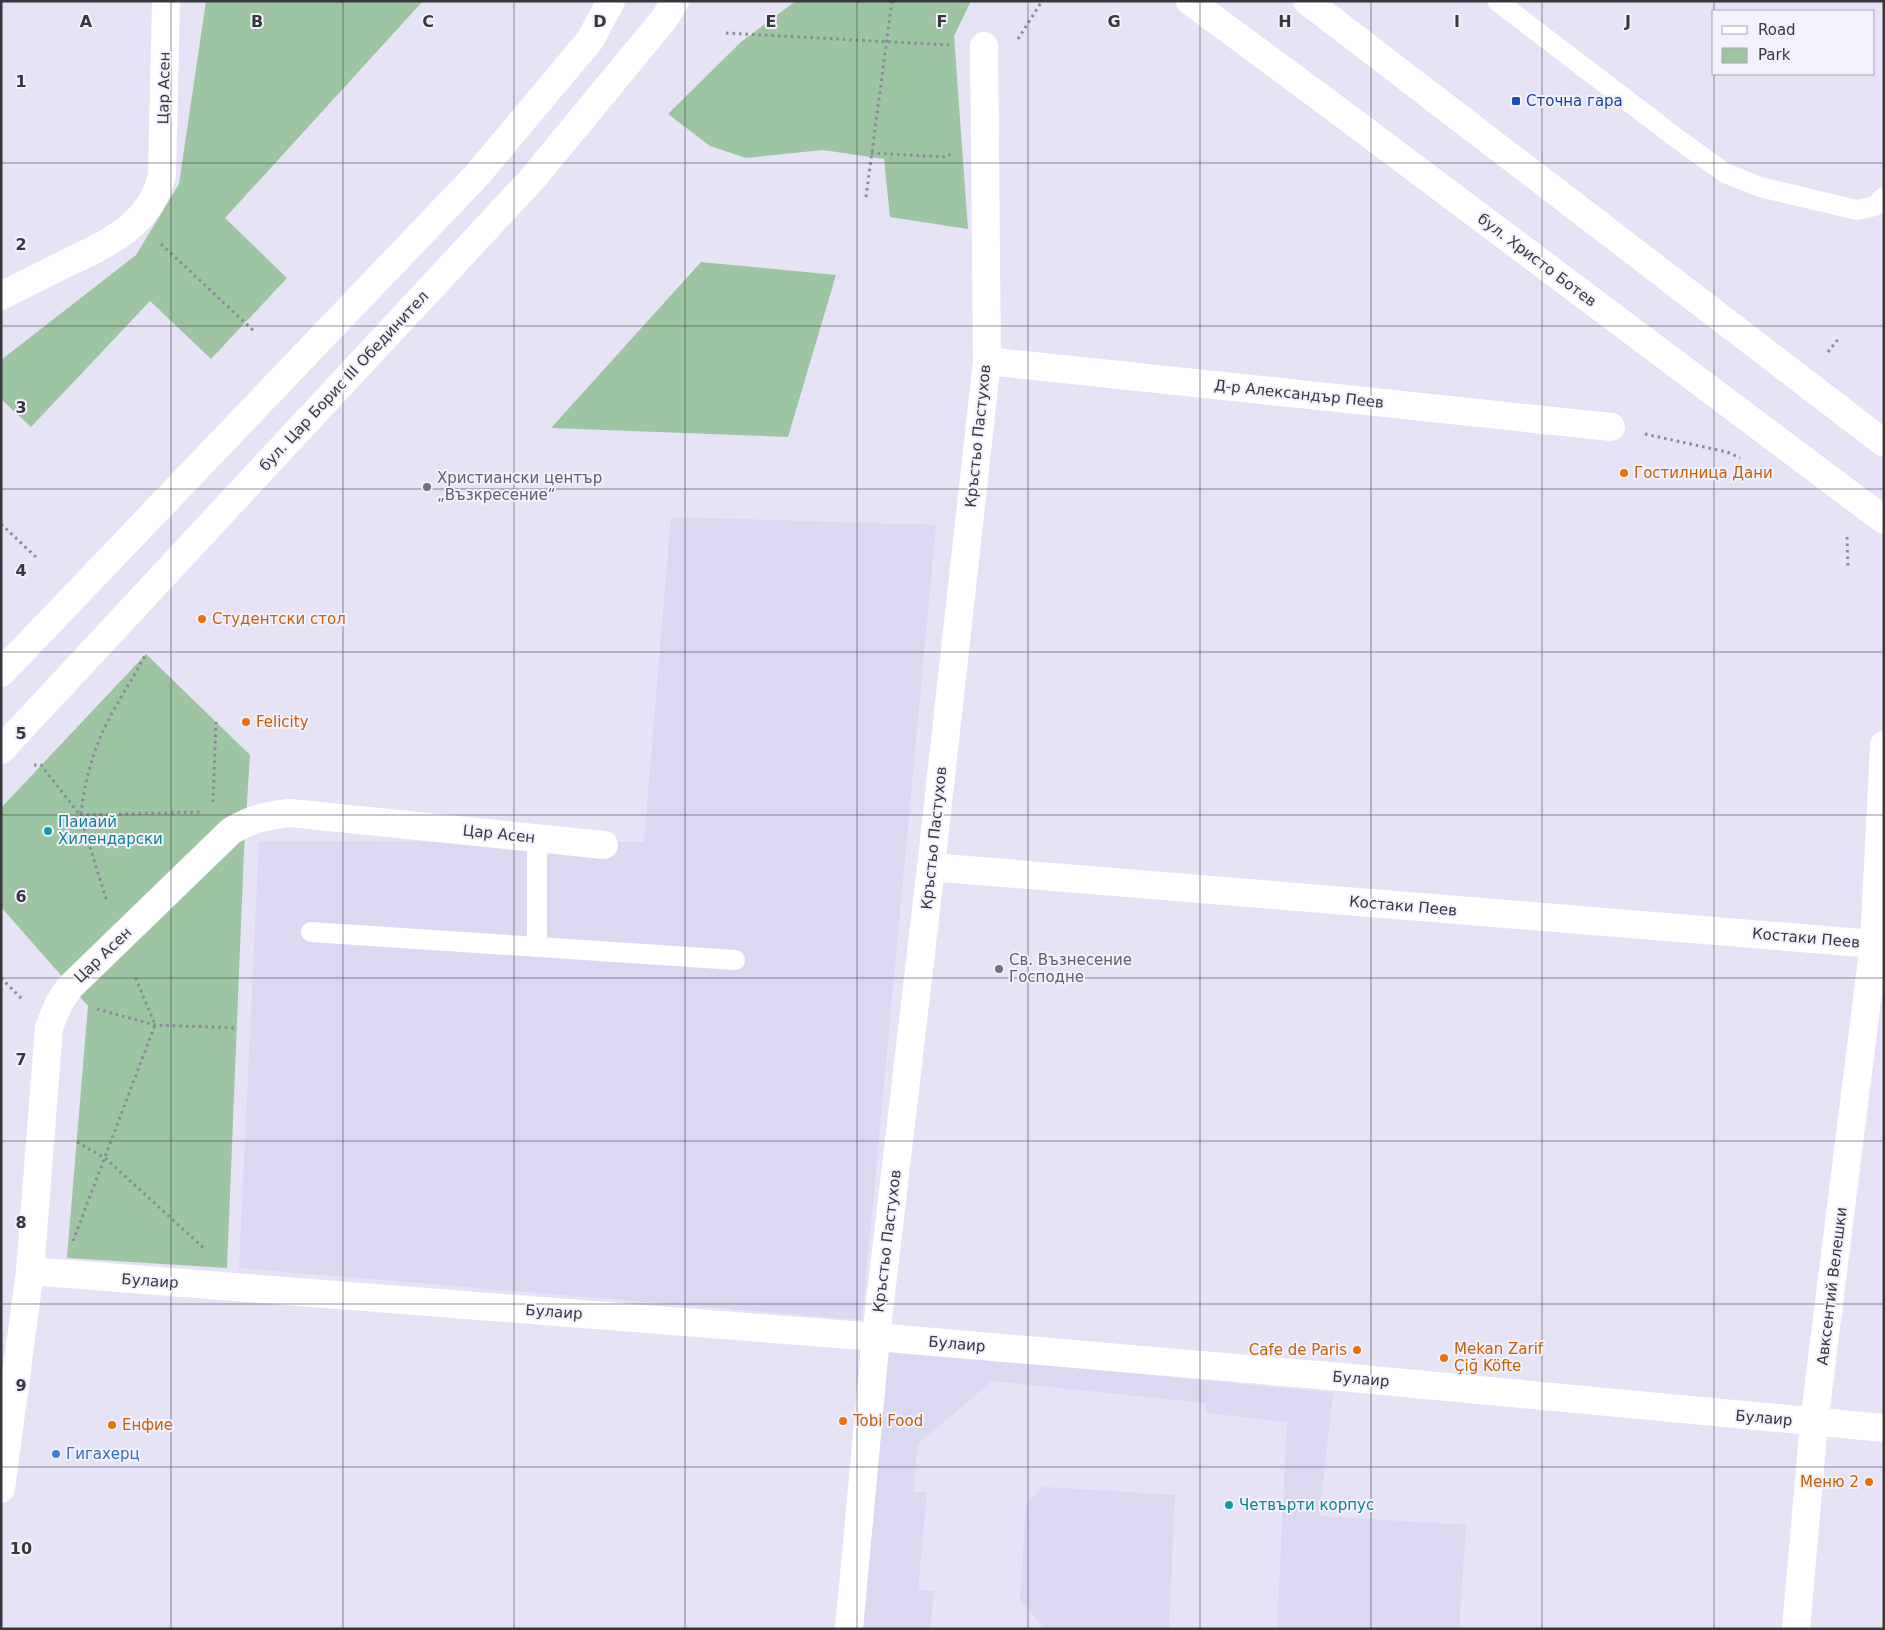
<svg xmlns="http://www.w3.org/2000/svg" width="1885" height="1630" viewBox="0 0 1885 1630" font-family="'DejaVu Sans',sans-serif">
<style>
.built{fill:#dbd8f1}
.green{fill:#9ec5a1}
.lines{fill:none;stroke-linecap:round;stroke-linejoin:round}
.path{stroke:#8b8a96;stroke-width:3;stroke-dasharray:2.5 4;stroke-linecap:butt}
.lane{stroke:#fff;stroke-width:20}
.street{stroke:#fff;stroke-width:28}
.secondary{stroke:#fff;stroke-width:28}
.primary{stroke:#fff;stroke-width:28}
.grid{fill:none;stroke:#38373e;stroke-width:1;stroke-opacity:0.55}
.transit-dot{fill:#1a4fb4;stroke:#f2f1fc;stroke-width:2}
.food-dot{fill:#e8710a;stroke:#f2f1fc;stroke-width:2}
.worship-dot{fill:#6b7280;stroke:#f2f1fc;stroke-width:2}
.culture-dot{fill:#0f9aa8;stroke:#f2f1fc;stroke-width:2}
.shop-dot{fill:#3f7fe0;stroke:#f2f1fc;stroke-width:2}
.labels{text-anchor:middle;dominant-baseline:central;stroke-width:4;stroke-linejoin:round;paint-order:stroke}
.street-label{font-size:15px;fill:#38373e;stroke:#f2f1fc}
.transit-label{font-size:15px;fill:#164399;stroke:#f2f1fc;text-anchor:start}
.food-label{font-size:15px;fill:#c56008;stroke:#f2f1fc;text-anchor:start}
.worship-label{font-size:15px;fill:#5b616d;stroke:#f2f1fc;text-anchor:start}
.culture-label{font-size:15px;fill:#0d838f;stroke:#f2f1fc;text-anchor:start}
.shop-label{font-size:15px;fill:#366cbe;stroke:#f2f1fc;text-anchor:start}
.grid-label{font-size:16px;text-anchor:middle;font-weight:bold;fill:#38373e;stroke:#f2f1fc;stroke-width:4;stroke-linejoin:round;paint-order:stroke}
</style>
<rect width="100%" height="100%" fill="#e5e3f5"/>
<g class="built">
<polygon points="671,517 936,525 862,1320 239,1268 259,841 644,842"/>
<polygon points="887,1349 1333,1393 1319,1516 1466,1525 1459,1629 1277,1629 1287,1422 1206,1413 1206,1403 992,1381 918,1444 913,1492 927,1492 918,1590 934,1591 930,1629 861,1629"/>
<polygon points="1043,1487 1175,1495 1169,1629 1045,1629 1020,1600 1026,1504"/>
</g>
<g class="green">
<polygon points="206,1 423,1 225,218 287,278 211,359 150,301 31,427 1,399 1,360 136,255 179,184"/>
<polygon points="796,1 971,1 954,36 968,229 890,217 884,159 823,150 746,158 710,146 668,114 741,42"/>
<polygon points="701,262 836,275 788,437 551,428"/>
<polygon points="146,654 250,755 244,850 227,1268 67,1258 88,1006 1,907 1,808"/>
</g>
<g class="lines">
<g class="path">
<polyline points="726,33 949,45"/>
<polyline points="1018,39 1042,1"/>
<polyline points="871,153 946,157 951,154"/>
<polyline points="866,197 892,1"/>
<polyline points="161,244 255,332"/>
<polyline points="1828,352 1839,338"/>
<polyline points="1645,434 1727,452 1740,458"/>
<polyline points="1,524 38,559"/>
<polyline points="1847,537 1848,569"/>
<polyline points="34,765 41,765 80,815 107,902"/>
<polyline points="213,802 216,722"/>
<path d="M81,814C84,784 92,753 106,725C118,701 133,678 146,654"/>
<polyline points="80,815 200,812"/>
<polyline points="1,978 22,999"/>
<polyline points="97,1009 155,1025 237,1028"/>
<polyline points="77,1142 105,1158 206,1250"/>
<polyline points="73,1241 155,1025 134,974"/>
</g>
<g class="lane">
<polyline points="1497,1 1675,137 1725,173 1760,187 1857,210 1875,206 1884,197"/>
<polyline points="537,837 537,947"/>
<polyline points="311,932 735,960"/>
</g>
<g class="street">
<path d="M1,296C23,285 45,274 67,263C109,243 151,224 162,175L166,1"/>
<polyline points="987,361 1611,427"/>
<polyline points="931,867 1874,944"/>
<polyline points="30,1271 876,1337 1330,1376 1884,1428"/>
<path d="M1,1489L30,1271L49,1027L59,1003L70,987L231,831C253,818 265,816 290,813L604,845"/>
<polyline points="849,1629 876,1337 931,867 987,361 984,46"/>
</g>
<polyline class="secondary" points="1796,1629 1814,1423 1874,944 1884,745"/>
<g class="primary">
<polyline points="1190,1 1340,112 1884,520"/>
<polyline points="1307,1 1884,443"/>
<polyline points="1,673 477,175 590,40 611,1"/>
<polyline points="1,750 533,178 664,19 675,1"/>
</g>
</g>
<path class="grid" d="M171,1V1629M343,1V1629M514,1V1629M685,1V1629M857,1V1629M1028,1V1629M1200,1V1629M1371,1V1629M1542,1V1629M1714,1V1629M1,163H1884M1,326H1884M1,489H1884M1,652H1884M1,815H1884M1,978H1884M1,1141H1884M1,1304H1884M1,1467H1884"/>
<rect class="transit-dot" x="1511" y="96" width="10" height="10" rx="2.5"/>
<g class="food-dot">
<circle cx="1624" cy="473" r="5"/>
<circle cx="202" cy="619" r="5"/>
<circle cx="246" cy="722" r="5"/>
<circle cx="1357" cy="1350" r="5"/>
<circle cx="1444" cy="1358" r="5"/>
<circle cx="843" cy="1421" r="5"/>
<circle cx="112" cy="1425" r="5"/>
<circle cx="1869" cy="1482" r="5"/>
</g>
<g class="worship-dot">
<circle cx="427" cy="487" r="5"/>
<circle cx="999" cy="969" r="5"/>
</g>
<g class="culture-dot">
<circle cx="48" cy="831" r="5"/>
<circle cx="1229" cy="1505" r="5"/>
</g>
<circle class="shop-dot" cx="56" cy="1454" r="5"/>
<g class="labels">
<g class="street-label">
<text transform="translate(164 88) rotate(-89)">Цар Асен</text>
<text transform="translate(1537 260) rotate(37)">бул. Христо Ботев</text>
<text transform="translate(344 381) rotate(-47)">бул. Цар Борис III Обединител</text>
<text transform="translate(1299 394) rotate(6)">Д-р Александър Пеев</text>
<text transform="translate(978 436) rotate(-84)">Кръстьо Пастухов</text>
<text transform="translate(499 834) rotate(6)">Цар Асен</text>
<text transform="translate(934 838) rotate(-84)">Кръстьо Пастухов</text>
<text transform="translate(1403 906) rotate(5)">Костаки Пеев</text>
<text transform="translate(1806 938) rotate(5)">Костаки Пеев</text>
<text transform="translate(103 955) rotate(-44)">Цар Асен</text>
<text transform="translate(887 1241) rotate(-83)">Кръстьо Пастухов</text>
<text transform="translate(150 1281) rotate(4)">Булаир</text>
<text transform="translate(1832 1286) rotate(-83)">Авксентий Велешки</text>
<text transform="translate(554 1312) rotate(4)">Булаир</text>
<text transform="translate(957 1344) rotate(5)">Булаир</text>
<text transform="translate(1361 1379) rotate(5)">Булаир</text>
<text transform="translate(1764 1418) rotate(5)">Булаир</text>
</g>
<g class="transit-label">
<text x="1526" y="101">Сточна гара</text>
</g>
<g class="food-label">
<text x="1634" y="473">Гостилница Дани</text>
<text x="212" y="619">Студентски стол</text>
<text x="256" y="722">Felicity</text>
<text x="1454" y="1349">Mekan Zarif<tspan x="1454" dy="17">Çiğ Köfte</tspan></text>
<text x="1347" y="1350" text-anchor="end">Cafe de Paris</text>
<text x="853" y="1421">Tobi Food</text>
<text x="122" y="1425">Енфие</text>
<text x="1859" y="1482" text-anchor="end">Меню 2</text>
</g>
<g class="worship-label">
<text x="437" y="478">Христиански център<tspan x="437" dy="17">„Възкресение“</tspan></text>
<text x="1009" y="960">Св. Възнесение<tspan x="1009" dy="17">Господне</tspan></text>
</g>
<g class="culture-label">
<text x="58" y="822">Паиаий<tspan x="58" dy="17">Хилендарски</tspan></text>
<text x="1239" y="1505">Четвърти корпус</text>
</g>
<g class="shop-label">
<text x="66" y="1454">Гигахерц</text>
</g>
</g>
<g class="grid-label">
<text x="86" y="27">A</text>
<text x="257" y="27">B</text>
<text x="428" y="27">C</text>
<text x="600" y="27">D</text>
<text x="771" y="27">E</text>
<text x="942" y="27">F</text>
<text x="1114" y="27">G</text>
<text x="1285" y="27">H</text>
<text x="1457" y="27">I</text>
<text x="1628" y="27">J</text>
<text x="21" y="87">1</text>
<text x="21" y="250">2</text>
<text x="21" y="413">3</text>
<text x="21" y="576">4</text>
<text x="21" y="739">5</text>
<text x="21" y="902">6</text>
<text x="21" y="1065">7</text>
<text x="21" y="1228">8</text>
<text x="21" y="1391">9</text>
<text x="21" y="1554">10</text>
</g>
<rect width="1885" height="1630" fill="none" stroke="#38373e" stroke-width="5"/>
<rect x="1712" y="10" width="162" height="65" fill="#f2f1fc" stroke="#a8a7b0"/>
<rect x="1722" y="26" width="25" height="8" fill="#ffffff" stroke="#a8a7b0"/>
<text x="1758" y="35" font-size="15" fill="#38373e">Road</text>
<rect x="1722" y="48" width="25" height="15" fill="#9ec5a1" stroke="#a8a7b0"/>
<text x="1758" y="60" font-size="15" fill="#38373e">Park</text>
</svg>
